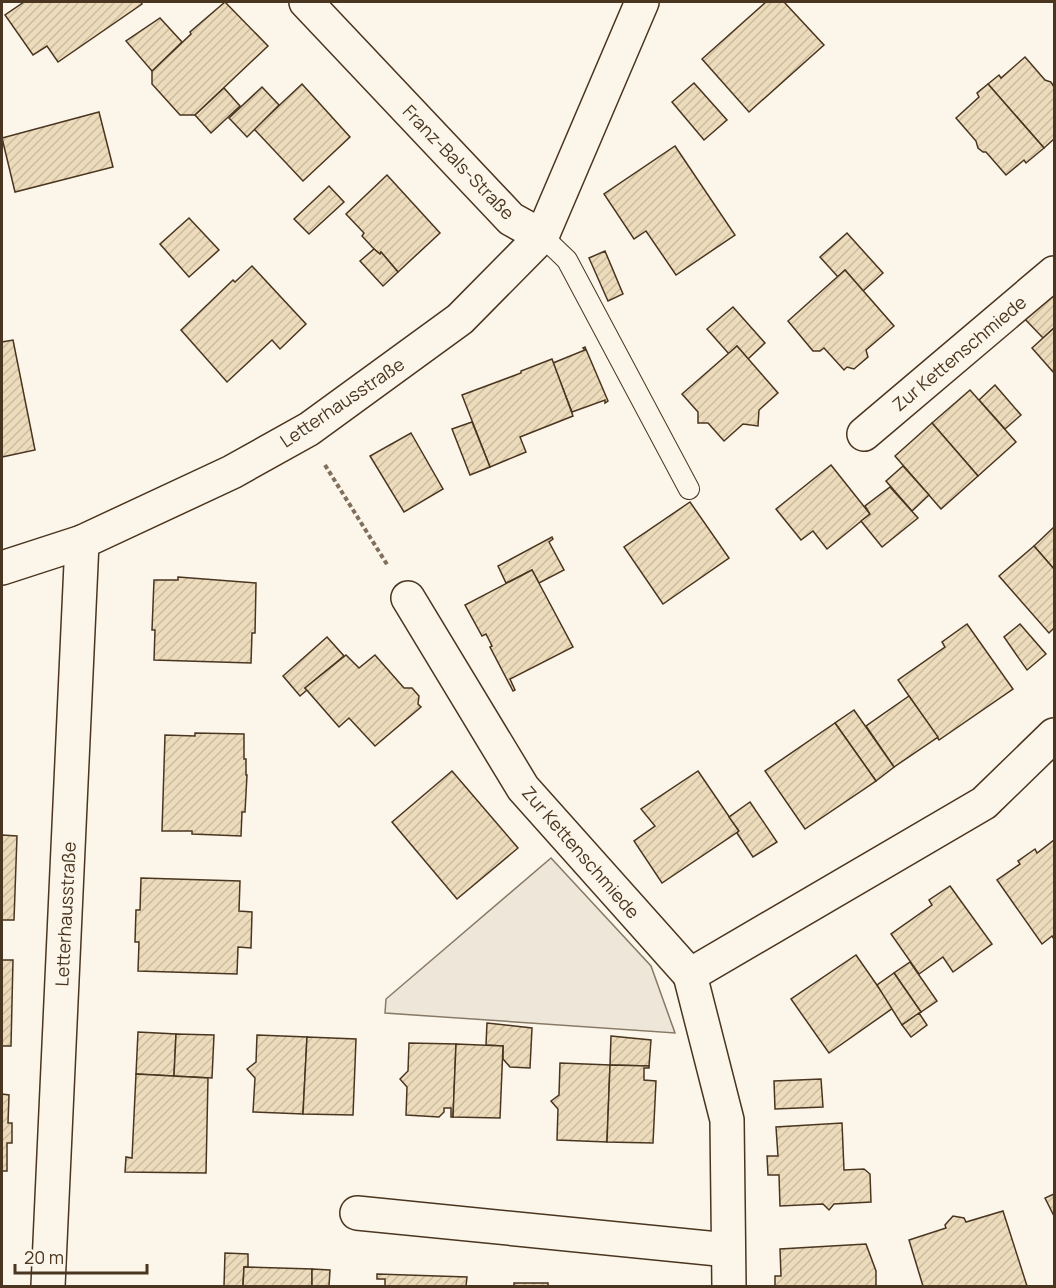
<svg xmlns="http://www.w3.org/2000/svg" width="1056" height="1288" viewBox="0 0 1056 1288" font-family="Manrope,sans-serif">
<style>
.green{fill:#ede6d9;stroke:#887966;stroke-width:1.5}
.building{fill:url(#building-hatch);stroke:#4a3520;stroke-width:1.5}
.lines{fill:none;stroke-linecap:round;stroke-linejoin:round}
.lane-casing{stroke:#4a3520;stroke-width:22}
.street-casing{stroke:#4a3520;stroke-width:36}
.path{stroke:#7f6f5c;stroke-width:4;stroke-dasharray:4.5 3;stroke-linecap:butt}
.lane{stroke:#fbf6e9;stroke-width:20}
.street{stroke:#fbf6e9;stroke-width:33}
.labels{text-anchor:middle;dominant-baseline:central;stroke-width:4.5;stroke-linejoin:round;paint-order:stroke}
.street-label{font-size:18px;fill:#4a3520;stroke:#fbf6e9}
</style>
<defs>
<pattern id="building-hatch" width="6" height="6" patternUnits="userSpaceOnUse" patternTransform="scale(1.5)"><rect width="6" height="6" fill="#ecdcbc"/><path d="M-1 1l2-2M0 6l6-6M5 7l2-2" fill="none" stroke="#ccbda1"/></pattern>
</defs>
<rect width="100%" height="100%" fill="#fbf6e9"/>
<polygon class="green" points="551,858 651,966 675,1033 385,1013 386,999"/>
<g class="building">
<polygon points="24,2 141,2 142,4 58,62 47,46 33,55 5,15"/>
<polygon points="225,2 268,46 195,115 180,115 152,84 152,71 191,34 190,32"/>
<polygon points="766,2 784,2 824,45 749,112 702,59"/>
<polygon points="160,18 182,42 152,71 126,41"/>
<polygon points="1025,57 1045,80 1051,82 1054,87 1054,139 1044,148 988,84 999,75 1001,78"/>
<polygon points="694,83 727,120 704,140 672,102"/>
<polygon points="302,84 350,137 303,181 254,129"/>
<polygon points="988,84 1044,148 1026,163 1024,160 1006,175 986,152 983,152 978,148 976,141 956,118 979,97 977,93"/>
<polygon points="262,87 279,105 247,137 229,118"/>
<polygon points="224,88 240,106 211,133 195,115"/>
<polygon points="99,112 113,167 15,192 2,138"/>
<polygon points="675,146 735,235 676,275 646,231 634,239 604,194"/>
<polygon points="387,175 440,233 398,272 381,252 380,254 374,249 362,236 364,233 346,214"/>
<polygon points="329,186 344,202 309,234 294,219"/>
<polygon points="189,218 219,250 189,277 160,244"/>
<polygon points="847,233 883,273 863,291 845,270 838,277 820,257"/>
<polygon points="374,249 380,254 381,252 398,272 383,286 360,261"/>
<polygon points="605,251 623,294 608,301 589,258"/>
<polygon points="252,266 306,324 280,349 272,340 227,382 181,330 233,280 235,282"/>
<polygon points="845,270 894,326 866,350 868,357 854,369 847,367 844,370 824,348 820,351 813,351 788,321"/>
<polygon points="1054,289 1054,328 1043,338 1023,317"/>
<polygon points="733,307 765,343 748,359 737,346 729,354 707,329"/>
<polygon points="1054,328 1054,373 1032,348"/>
<polygon points="13,340 35,450 2,457 2,342"/>
<polygon points="737,346 778,393 759,410 758,426 743,424 724,441 708,423 698,423 698,412 682,394"/>
<polygon points="585,347 608,401 605,403 605,400 572,412 553,363 585,350 583,348"/>
<polygon points="552,359 573,416 520,437 526,452 490,467 462,395 521,373 521,371"/>
<polygon points="995,385 1021,415 1005,429 979,400"/>
<polygon points="970,390 1016,442 978,476 932,423"/>
<polygon points="472,422 490,467 470,475 452,429"/>
<polygon points="932,423 978,476 941,509 895,456"/>
<polygon points="411,433 443,489 404,512 370,456"/>
<polygon points="831,465 870,514 827,549 813,531 801,540 776,509"/>
<polygon points="903,466 929,495 912,511 886,481"/>
<polygon points="890,487 918,518 882,547 861,521 870,514 865,506"/>
<polygon points="690,502 729,558 663,604 624,547"/>
<polygon points="1054,527 1054,569 1034,546"/>
<polygon points="552,537 553,539 549,542 564,570 539,583 532,570 506,583 498,566"/>
<polygon points="1034,546 1054,569 1054,628 1049,633 999,576"/>
<polygon points="532,570 573,647 510,679 515,690 513,691 490,647 492,646 486,634 482,636 465,605"/>
<polygon points="178,577 256,583 255,633 252,633 251,663 154,660 155,630 152,630 154,580 178,580"/>
<polygon points="967,624 1013,689 939,740 898,680 945,647 942,642"/>
<polygon points="1020,624 1046,654 1027,670 1004,637"/>
<polygon points="327,637 344,656 305,688 307,690 300,696 283,676"/>
<polygon points="346,655 359,668 375,655 404,688 412,688 419,696 418,704 421,707 375,746 349,718 339,727 305,688"/>
<polygon points="909,696 938,737 894,767 866,726"/>
<polygon points="854,710 894,767 876,781 835,723"/>
<polygon points="835,723 876,781 805,829 765,771"/>
<polygon points="195,733 244,734 244,759 246,759 246,775 247,775 245,812 242,812 241,836 192,834 192,831 162,831 165,735 195,736"/>
<polygon points="452,771 518,848 457,899 392,822"/>
<polygon points="698,771 739,831 662,883 634,841 655,826 641,809"/>
<polygon points="750,802 777,842 753,857 737,833 739,831 729,817"/>
<polygon points="2,835 17,836 14,920 2,920"/>
<polygon points="1054,840 1054,939 1052,936 1042,944 997,880 1020,864 1018,861 1035,849 1037,853"/>
<polygon points="141,878 240,881 239,911 252,912 251,948 238,947 237,974 138,971 139,942 135,942 136,910 140,910"/>
<polygon points="950,886 992,944 953,972 943,957 919,974 891,934 932,905 929,900"/>
<polygon points="856,955 893,1008 829,1053 791,999"/>
<polygon points="2,960 13,960 11,1046 2,1046"/>
<polygon points="910,962 937,1001 921,1012 894,973"/>
<polygon points="894,973 921,1012 902,1025 877,985"/>
<polygon points="919,1013 927,1025 911,1037 902,1025"/>
<polygon points="487,1023 532,1028 530,1068 510,1067 503,1059 503,1046 486,1045"/>
<polygon points="138,1032 176,1034 174,1076 136,1074"/>
<polygon points="176,1034 214,1035 212,1078 174,1076"/>
<polygon points="257,1035 307,1037 303,1114 253,1112 255,1078 247,1069 256,1062"/>
<polygon points="611,1036 651,1040 649,1066 610,1065"/>
<polygon points="307,1037 356,1039 353,1115 303,1114"/>
<polygon points="409,1043 456,1044 453,1117 451,1117 451,1108 444,1108 444,1112 439,1117 406,1115 407,1087 400,1079 408,1071"/>
<polygon points="456,1044 503,1046 500,1118 453,1117"/>
<polygon points="560,1063 610,1065 607,1142 557,1140 558,1109 551,1101 559,1095"/>
<polygon points="610,1065 649,1066 649,1068 644,1068 644,1080 656,1081 653,1143 607,1142"/>
<polygon points="136,1074 208,1078 206,1173 125,1172 126,1157 132,1158"/>
<polygon points="821,1079 823,1107 775,1109 774,1081"/>
<polygon points="2,1094 9,1095 8,1123 12,1123 12,1143 7,1143 7,1171 2,1171"/>
<polygon points="842,1123 844,1170 864,1169 870,1174 871,1202 834,1204 829,1210 823,1204 780,1206 779,1175 768,1175 767,1156 778,1156 776,1127"/>
<polygon points="1054,1194 1054,1216 1045,1198"/>
<polygon points="1003,1211 1027,1286 923,1286 909,1240 946,1228 945,1225 953,1216 964,1218 966,1222"/>
<polygon points="866,1244 876,1271 876,1286 775,1286 775,1276 781,1276 780,1249"/>
<polygon points="225,1253 248,1254 248,1267 244,1267 243,1286 224,1286"/>
<polygon points="244,1267 312,1269 312,1286 243,1286"/>
<polygon points="312,1269 330,1270 329,1286 312,1286"/>
<polygon points="377,1274 467,1277 466,1286 385,1286 385,1279 377,1279"/>
<rect x="514" y="1283" width="34" height="3"/>
</g>
<g class="lines">
<g class="lane-casing">
<polyline id="lane" points="542,236 567,260 689,489"/>
</g>
<g class="street-casing">
<g id="street">
<polyline points="306,2 511,219 542,236"/>
<polyline points="864,434 1054,273"/>
<polyline points="2,568 82,542 232,472 309,429 460,319 542,236 642,2"/>
<polyline points="408,598 523,788 690,975"/>
<polyline points="357,1213 728,1250"/>
<polyline points="48,1286 82,542"/>
<polyline points="729,1286 727,1120 690,975 984,803 1054,735"/>
</g>
</g>
<polyline class="path" points="325,465 388,566"/>
<use href="#lane" class="lane"/>
<use href="#street" class="street"/>
</g>
<g class="labels">
<g class="street-label">
<text transform="translate(459 162) rotate(46)">Franz-Bals-Straße</text>
<text transform="translate(959 353) rotate(-40)">Zur Kettenschmiede</text>
<text transform="translate(342 402) rotate(-34)">Letterhausstraße</text>
<text transform="translate(581 852) rotate(49)">Zur Kettenschmiede</text>
<text transform="translate(65 914) rotate(-87)">Letterhausstraße</text>
</g>
</g>
<rect width="1056" height="1288" fill="none" stroke="#4a3520" stroke-width="6"/>
<path d="M15 1264v9h132v-9" fill="none" stroke="#4a3520" stroke-width="3"/>
<text x="24" y="1264" font-size="18" fill="#4a3520" stroke="#fbf6e9" stroke-width="4.5" paint-order="stroke">20 m</text>
</svg>
